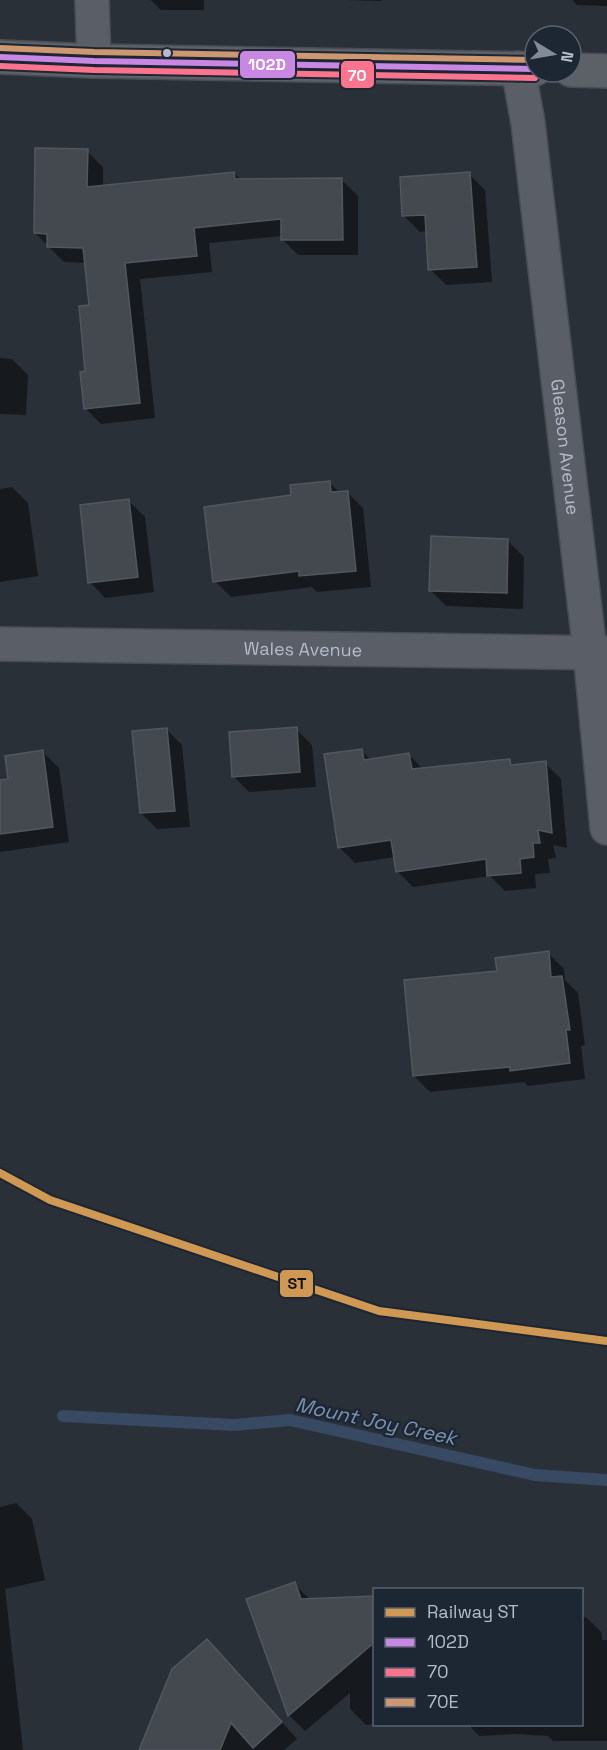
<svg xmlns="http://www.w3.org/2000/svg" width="607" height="1750" viewBox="0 0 607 1750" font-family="'Space Grotesk',sans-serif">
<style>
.shadow{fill:#0007}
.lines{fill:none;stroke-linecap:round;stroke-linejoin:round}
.stream{stroke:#384963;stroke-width:12}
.building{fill:#444950;stroke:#52575f;stroke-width:1.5}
.street-casing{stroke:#484c53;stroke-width:36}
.primary-casing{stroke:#484c55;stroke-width:36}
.street{stroke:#5a5e66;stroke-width:33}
.primary{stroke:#5c6168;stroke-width:33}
.bus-1-casing{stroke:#1d2633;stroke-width:10}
.bus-2-casing{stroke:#1d2633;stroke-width:10}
.bus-3-casing{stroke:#1d2633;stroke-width:10}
.bus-1{stroke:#c787e3;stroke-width:6}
.bus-2{stroke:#fc738d;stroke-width:6}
.bus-3{stroke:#cd976f;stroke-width:6}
.rail-1-casing{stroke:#1d2633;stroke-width:12}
.rail-1{stroke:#d09953;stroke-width:8}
.bus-dot{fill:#b4bcc9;stroke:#1d2633;stroke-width:2}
.labels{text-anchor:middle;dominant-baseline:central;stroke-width:5;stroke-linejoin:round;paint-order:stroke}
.street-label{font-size:18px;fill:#b4bcc9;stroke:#1d2633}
.water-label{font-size:20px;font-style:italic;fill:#7c92b1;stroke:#1d2633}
.line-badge{stroke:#1d2633;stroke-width:2}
.badge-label{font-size:16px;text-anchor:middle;font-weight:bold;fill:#fff}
.pale-badge-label{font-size:16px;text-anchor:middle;font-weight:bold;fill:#111}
</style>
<rect width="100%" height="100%" fill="#2a3038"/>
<g class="shadow">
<polygon points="151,0 204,0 204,10 161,10"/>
<polygon points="345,0 381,0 381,1"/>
<polygon points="572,0 607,0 607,6 577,5"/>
<polygon points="87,151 103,167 103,187 234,173 241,180 342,180 358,196 358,255 298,255 282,239 282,236 209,243 212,272 140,279 155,418 101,424 85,408 90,307 86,263 64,262 35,233"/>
<polygon points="469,174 485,190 492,282 446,285 430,269 427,231 420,232 404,216"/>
<polygon points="0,358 12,359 28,375 26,415 0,414"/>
<polygon points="329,482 340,493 347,492 363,508 371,587 317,592 312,587 231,597 215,581 293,497"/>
<polygon points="12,487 28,503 38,576 0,582 0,489"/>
<polygon points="129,501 145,517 154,592 105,598 90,582"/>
<polygon points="508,541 524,557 523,609 446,606 430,590"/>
<polygon points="166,729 182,745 190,827 157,829 141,813"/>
<polygon points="296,729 312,745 316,787 249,792 233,776"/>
<polygon points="361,750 371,760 409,755 423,769 510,761 515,766 545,763 561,779 567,848 553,845 556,858 548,859 550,873 535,874 536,888 505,891 490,876 413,887 397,871 395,857 355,863 339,847"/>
<polygon points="43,752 59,768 69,842 0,852 0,782 10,780"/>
<polygon points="548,953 564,969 565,980 578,993 585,1045 581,1046 585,1079 528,1086 524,1082 430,1092 414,1076 499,972"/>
<polygon points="16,1503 32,1519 45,1580 5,1589 23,1750 0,1750 0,1507"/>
<polygon points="294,1584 311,1600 374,1598 374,1724 366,1725 350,1709 350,1693 305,1731 290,1716 248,1600"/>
<polygon points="582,1617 586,1617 602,1633 602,1640 607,1640 607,1741 553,1741 548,1736 514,1734 479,1736 468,1724 582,1724"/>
<polygon points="223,1656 297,1739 284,1750 141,1750"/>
</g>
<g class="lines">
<polyline class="stream" points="63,1416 235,1425 290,1420 535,1475 607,1480"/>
</g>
<g class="building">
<polygon points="35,148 88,149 87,187 234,172 235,179 342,178 343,240 281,240 281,219 194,228 197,256 125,263 140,403 84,409 80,372 85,371 79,306 89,305 83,248 47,247 47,234 34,233"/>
<polygon points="470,172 477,267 428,270 425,215 402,216 400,177"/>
<polygon points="330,481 331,492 348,491 356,571 299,576 299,571 213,582 204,507 291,495 290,485"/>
<polygon points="129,499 138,577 88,583 80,505"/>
<polygon points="431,536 508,539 507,593 429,591"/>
<polygon points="297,727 300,772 232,777 229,732"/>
<polygon points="167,728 175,811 140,813 132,731"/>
<polygon points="362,749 364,760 409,753 412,769 510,759 511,765 546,761 552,833 538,830 540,843 533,843 534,857 520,859 521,873 487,876 486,859 396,872 391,840 338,848 324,754"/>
<polygon points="43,750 53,827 0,834 0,780 8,779 5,756"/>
<polygon points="549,951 551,977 562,976 570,1030 566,1030 570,1063 510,1071 510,1067 413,1076 404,980 497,971 495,958"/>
<polygon points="295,1582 301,1599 375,1596 375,1642 288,1716 246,1599"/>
<polygon points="207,1639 282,1722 253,1748 231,1723 220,1750 139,1750 172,1669"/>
</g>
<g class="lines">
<g class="street-casing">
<g id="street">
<polyline points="92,0 94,61"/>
<path id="s1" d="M518,68L528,123L590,652L607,828"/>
<path id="s2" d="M0,644L607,653"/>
</g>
</g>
<g class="primary-casing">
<g id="primary">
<polyline points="0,57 94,61 535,69"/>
<polyline points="571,70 607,71"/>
</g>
</g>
<use href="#street" class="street"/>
<use href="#primary" class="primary"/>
<g class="bus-1-casing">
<polyline id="bus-1" points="0,57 94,61 535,69"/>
</g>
<g class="bus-2-casing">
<polyline id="bus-2" points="0,66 94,70 535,78"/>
</g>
<g class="bus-3-casing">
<polyline id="bus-3" points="0,48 94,52 535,60"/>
</g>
<use href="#bus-1" class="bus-1"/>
<use href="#bus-2" class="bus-2"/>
<use href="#bus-3" class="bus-3"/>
<g class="rail-1-casing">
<polyline id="rail-1" points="0,1173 50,1200 379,1311 607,1341"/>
</g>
<use href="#rail-1" class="rail-1"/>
</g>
<circle class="bus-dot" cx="167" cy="53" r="5"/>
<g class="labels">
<g class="street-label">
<text stroke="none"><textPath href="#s1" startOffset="382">Gleason Avenue</textPath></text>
<text stroke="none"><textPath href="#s2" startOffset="303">Wales Avenue</textPath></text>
</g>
<g class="water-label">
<text transform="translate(376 1421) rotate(12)">Mount Joy Creek</text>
</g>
</g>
<g class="line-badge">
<rect x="239" y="50" width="57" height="29" rx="6" fill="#c787e3"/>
<rect x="340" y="60" width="35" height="29" rx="6" fill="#fc738d"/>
<rect x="279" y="1269" width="35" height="29" rx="6" fill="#d09953"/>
</g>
<g class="badge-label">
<text x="267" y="70">102D</text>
<text x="357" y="81">70</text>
</g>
<g class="pale-badge-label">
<text x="297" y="1289">ST</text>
</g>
<rect x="373" y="1588" width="210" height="138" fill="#1d2633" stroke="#59626f" stroke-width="1.5"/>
<rect x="385" y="1608" width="30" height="9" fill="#d09953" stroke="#59626f" stroke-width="1.5"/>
<text x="427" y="1618" font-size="18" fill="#b4bcc9">Railway ST</text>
<rect x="385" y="1638" width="30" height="9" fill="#c787e3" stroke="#59626f" stroke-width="1.5"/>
<text x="427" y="1648" font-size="18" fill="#b4bcc9">102D</text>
<rect x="385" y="1668" width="30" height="9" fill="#fc738d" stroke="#59626f" stroke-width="1.5"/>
<text x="427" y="1678" font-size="18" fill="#b4bcc9">70</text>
<rect x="385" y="1698" width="30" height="9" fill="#cd976f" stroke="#59626f" stroke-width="1.5"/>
<text x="427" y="1708" font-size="18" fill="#b4bcc9">70E</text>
<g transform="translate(553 54) rotate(101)"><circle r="28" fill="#1d2633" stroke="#59626f" stroke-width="1.5"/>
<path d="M0-4.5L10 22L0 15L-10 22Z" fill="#848b96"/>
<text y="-9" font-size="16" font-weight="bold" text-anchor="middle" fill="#b4bcc9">N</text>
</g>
</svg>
